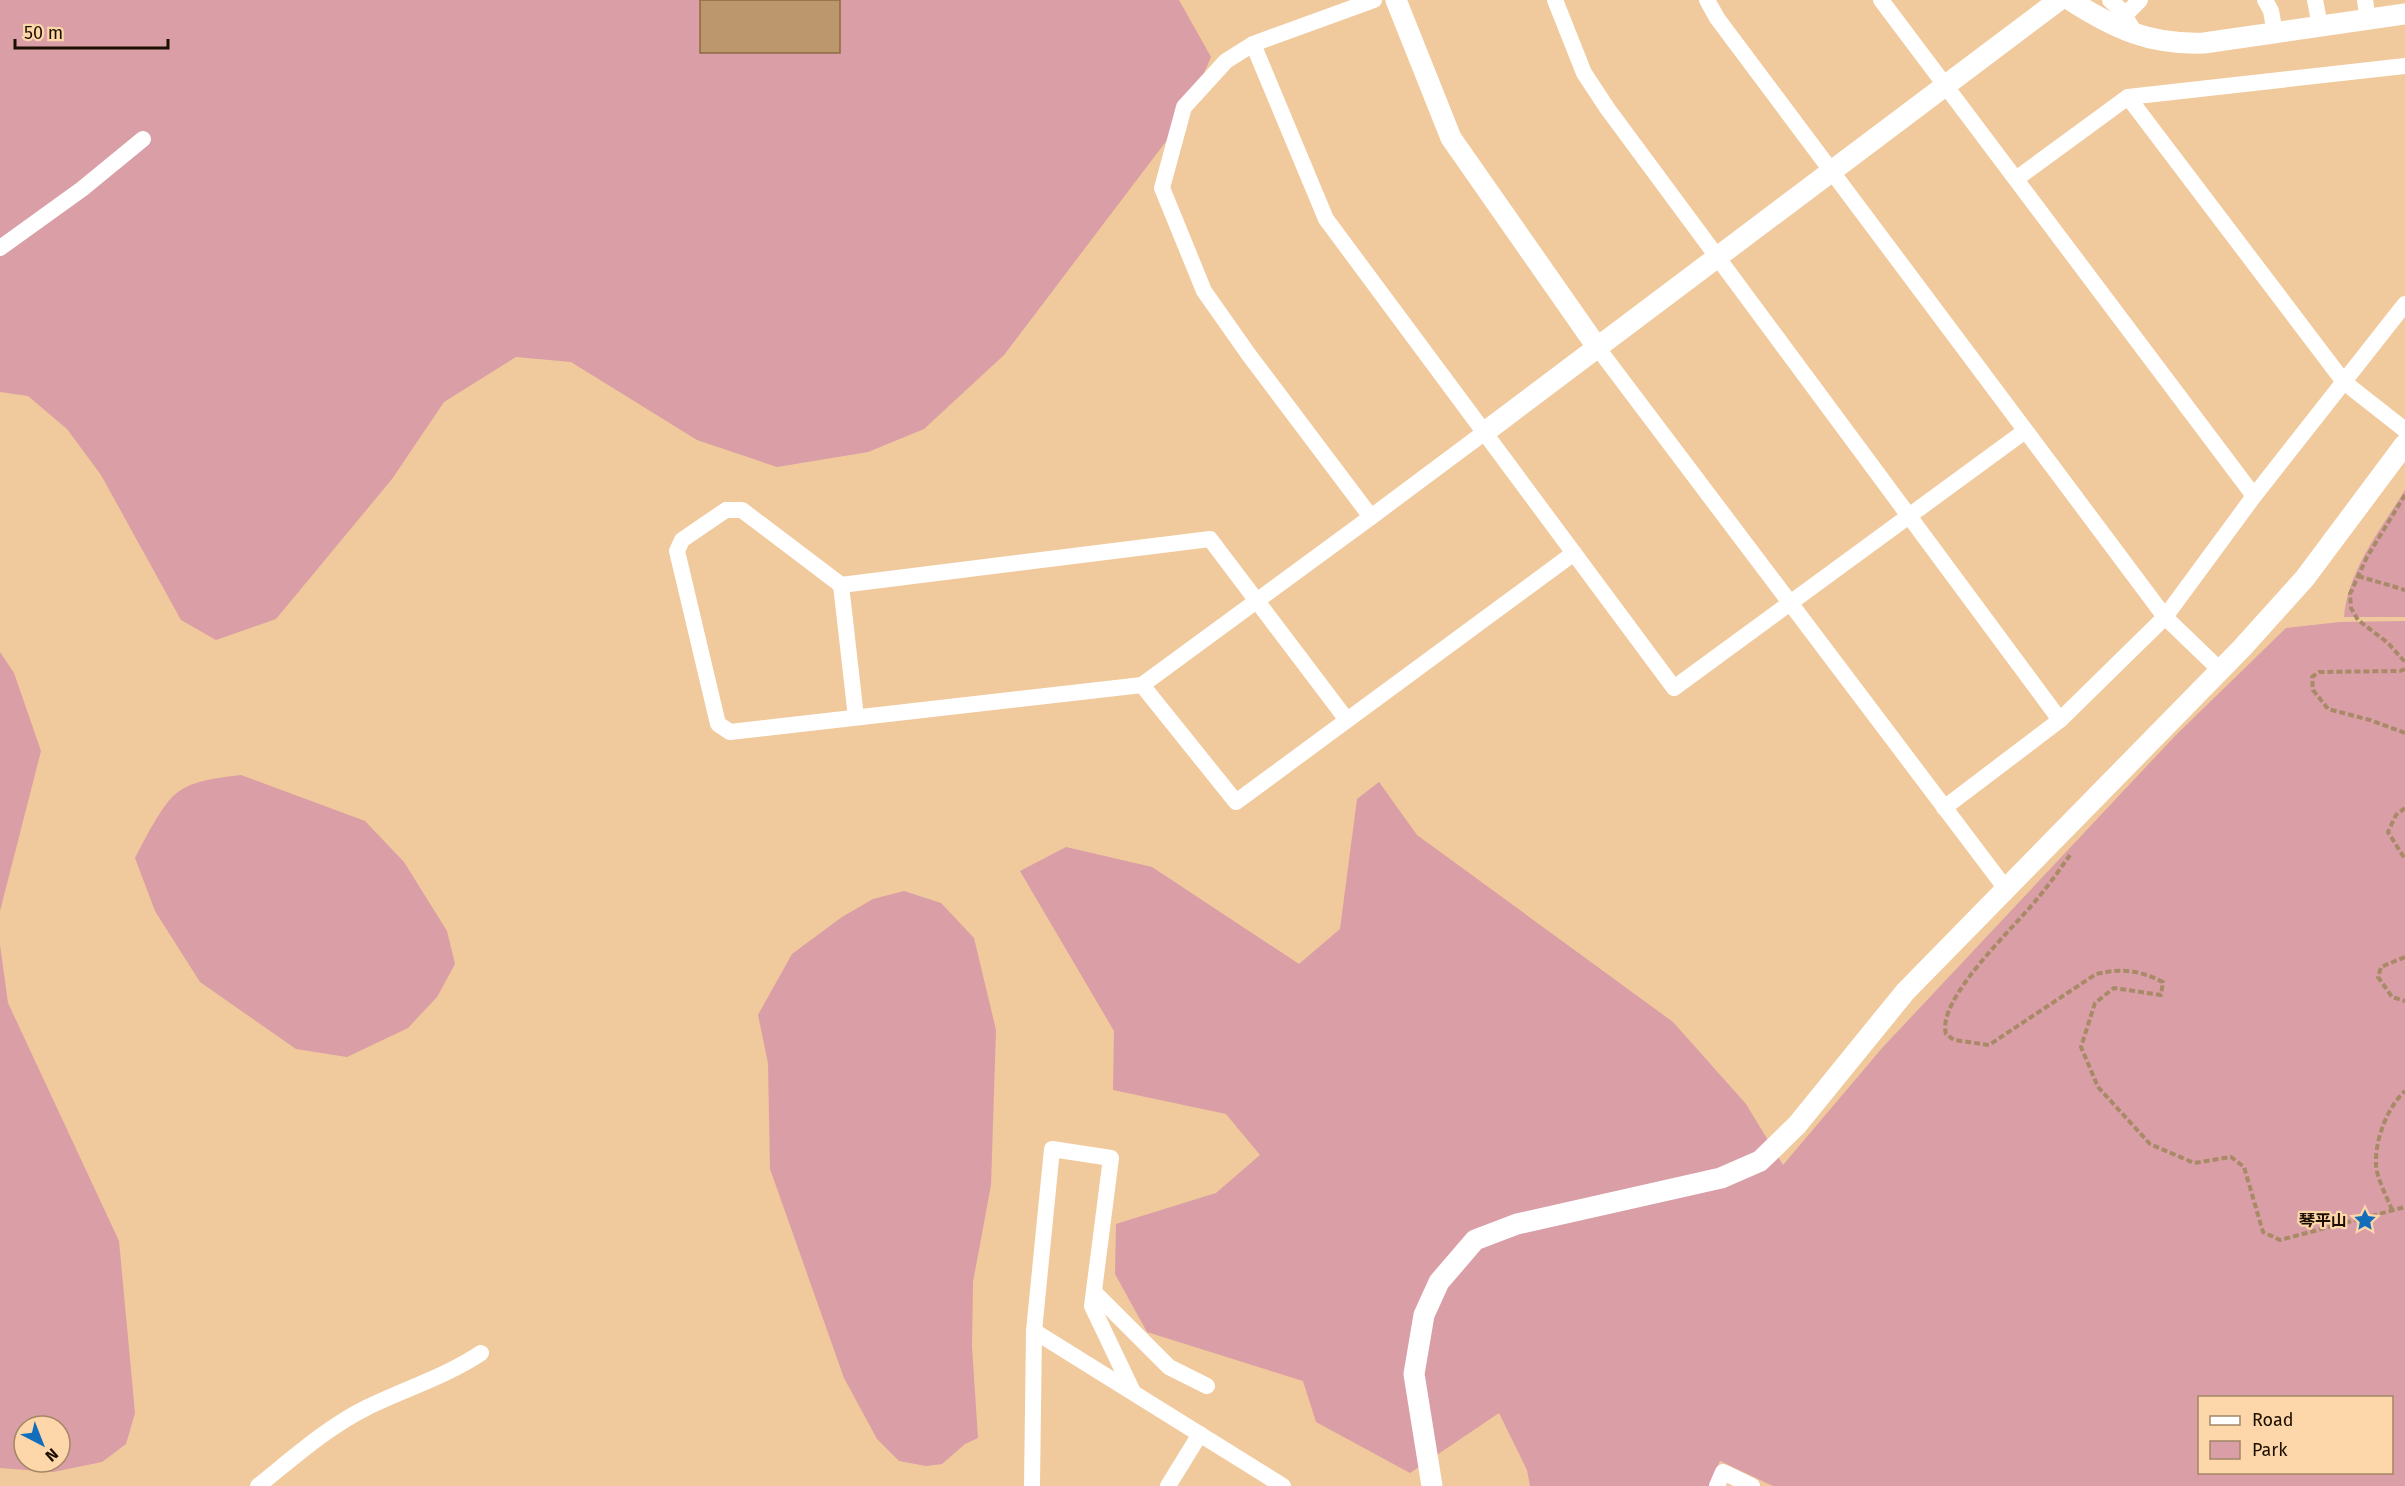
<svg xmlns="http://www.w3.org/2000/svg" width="2405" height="1486" viewBox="0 0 2405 1486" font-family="'Fira Sans','Noto Sans JP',sans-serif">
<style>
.green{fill:#d99ea6;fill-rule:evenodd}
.building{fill:#bc976d;stroke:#8d6b41;stroke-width:1.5}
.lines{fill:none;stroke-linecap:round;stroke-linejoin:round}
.path{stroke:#a88a67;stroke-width:4;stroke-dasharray:6 3;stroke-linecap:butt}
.minor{stroke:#fff;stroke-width:16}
.tertiary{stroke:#fff;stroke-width:21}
.labels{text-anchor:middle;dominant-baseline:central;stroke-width:4.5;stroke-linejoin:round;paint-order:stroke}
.poi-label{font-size:16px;font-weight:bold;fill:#1c0f01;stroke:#fdd6a9;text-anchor:end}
</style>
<rect width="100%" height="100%" fill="#f0c99c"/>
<g class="green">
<polygon points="0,0 1179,0 1211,57 1186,115 1004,355 924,429 868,452 777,467 697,440 571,362 516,357 444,402 392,479 276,619 216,640 181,620 101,475 67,429 28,396 0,392"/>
<path d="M2405,490V617H2344C2348,570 2381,529 2405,490Z"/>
<path d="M2405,621V1486H1773L1720,1461L1709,1486H1530L1527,1470L1499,1413L1410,1473L1316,1422L1303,1381L1147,1332L1115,1274L1116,1224L1216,1193L1260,1155L1226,1114L1113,1090L1114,1031L1020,871L1066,847L1152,867L1299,964L1340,929L1357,799L1379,782L1417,835L1673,1022L1746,1104L1783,1165L1883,1047L2175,736L2286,628L2340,622ZM2200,1398H2392V1472H2200Z"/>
<polygon points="0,652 14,673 41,751 0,911"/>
<path d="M241,775L365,821L404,862L447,931L455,964L437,997L408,1028L347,1057L296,1049L200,982L155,911L135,858C144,841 163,802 178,792C196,779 220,778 241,775Z"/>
<polygon points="904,891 941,903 974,938 996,1030 991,1185 973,1282 972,1347 978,1438 965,1444 942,1464 926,1466 899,1461 877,1439 844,1378 770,1169 768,1063 758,1015 792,954 842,917 873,899"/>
<path d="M0,945L8,1003L119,1241L135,1413L126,1444L102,1462L53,1472L0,1468ZM24,1426H60V1462H24Z"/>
</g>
<rect class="building" x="700" y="0" width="140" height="53"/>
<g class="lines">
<g class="path">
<polyline points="2405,495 2367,557 2350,594 2351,608 2358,620 2388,643 2405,662"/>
<polyline points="2358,576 2405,590"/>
<polyline points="2405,669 2400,671 2319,672 2312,677 2313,690 2328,709 2370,720 2405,733"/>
<polyline points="2405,808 2396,815 2388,832 2405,859"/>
<path d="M2070,855C2060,869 2049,885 2037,899C2015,927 1936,999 1946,1034L1954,1040L1989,1045L2096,974C2123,968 2138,970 2163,982L2161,995L2114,988L2095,1003L2081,1047L2098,1087L2150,1144L2194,1163L2231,1157L2244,1167L2263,1232L2280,1240L2405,1207"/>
<polyline points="2405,957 2381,967 2378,977 2392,997 2405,1001"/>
<path d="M2392,1210C2387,1197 2377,1179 2376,1165C2375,1139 2387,1108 2405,1091"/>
</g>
<g class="minor">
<polyline points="1374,0 1253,44 1326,219 1674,688 2025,431"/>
<polyline points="1555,0 1584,73 1607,108 2060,720 2165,617 2254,496 1881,0"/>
<polyline points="1707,0 1717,18 2165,617 2220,670"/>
<polyline points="2110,0 2121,10 2137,36"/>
<polyline points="2265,0 2271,11 2275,33"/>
<polyline points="2315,0 2320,26"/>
<polyline points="2365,0 2368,20"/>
<polyline points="2124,16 2140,0"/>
<polyline points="1253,44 1226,61 1184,107 1162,188 1204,291 1249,355 1371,517 1485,432"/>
<polyline points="2128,97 2344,382 2405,430"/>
<polyline points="2016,179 2128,97 2405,66"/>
<polyline points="0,248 82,189 143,139"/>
<polyline points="1597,347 2006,889"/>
<polyline points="2254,496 2405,304"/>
<polyline points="1371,517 1142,685 1236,802 1574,553"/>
<polyline points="841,585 856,717"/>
<polyline points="1142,685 730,732 718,724 677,551 682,540 726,510 742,510 841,585 1210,539 1347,720"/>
<polyline points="1944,808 2060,720"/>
<polyline points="1094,1292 1169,1367 1207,1386"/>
<polyline points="1034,1331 1052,1149 1111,1158 1092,1306 1133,1392"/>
<path d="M258,1486C292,1459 326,1428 366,1408C404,1389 445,1377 481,1353"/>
<polyline points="1032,1486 1034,1331 1283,1486"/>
<polyline points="1168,1486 1200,1434"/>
<polyline points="1717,1486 1723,1472 1752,1486"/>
</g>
<g class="tertiary">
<polyline points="1396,0 1451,138 1597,347"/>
<path d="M2070,0C2115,29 2150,45 2204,43L2405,14"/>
<polyline points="1485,432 2059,0"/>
<polyline points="1432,1486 1414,1374 1424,1315 1439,1282 1475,1240 1517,1224 1721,1178 1760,1161 1797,1125 1905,992 2242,648 2305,578 2405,444"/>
</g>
</g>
<defs>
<g id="sight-bare" transform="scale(1.8)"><path d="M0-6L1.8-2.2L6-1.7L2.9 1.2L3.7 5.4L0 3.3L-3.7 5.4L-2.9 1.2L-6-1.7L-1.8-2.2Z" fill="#126ebb" stroke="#fdd6a9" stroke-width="2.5" paint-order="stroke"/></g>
</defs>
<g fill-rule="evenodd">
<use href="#sight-bare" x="2365" y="1220"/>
</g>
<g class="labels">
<g class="poi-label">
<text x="2347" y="1220">琴平山</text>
</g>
</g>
<rect x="2198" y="1396" width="195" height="78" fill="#fdd6a9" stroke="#a38666" stroke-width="1.5"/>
<rect x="2210" y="1416" width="30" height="9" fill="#ffffff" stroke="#a38666" stroke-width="1.5"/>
<text x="2252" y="1426" font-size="18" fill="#1c0f01">Road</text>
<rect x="2210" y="1441" width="30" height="18" fill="#d99ea6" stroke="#a38666" stroke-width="1.5"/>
<text x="2252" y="1456" font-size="18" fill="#1c0f01">Park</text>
<g transform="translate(42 1444) rotate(138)"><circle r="28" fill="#fdd6a9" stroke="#a38666" stroke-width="1.5"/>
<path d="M0-4.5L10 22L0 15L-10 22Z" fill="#126ebb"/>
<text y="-9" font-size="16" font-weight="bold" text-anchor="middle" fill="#1c0f01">N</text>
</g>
<path d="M15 39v9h153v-9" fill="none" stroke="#1c0f01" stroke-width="3"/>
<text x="24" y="39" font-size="18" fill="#1c0f01" stroke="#fdd6a9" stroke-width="4.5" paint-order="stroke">50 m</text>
</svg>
